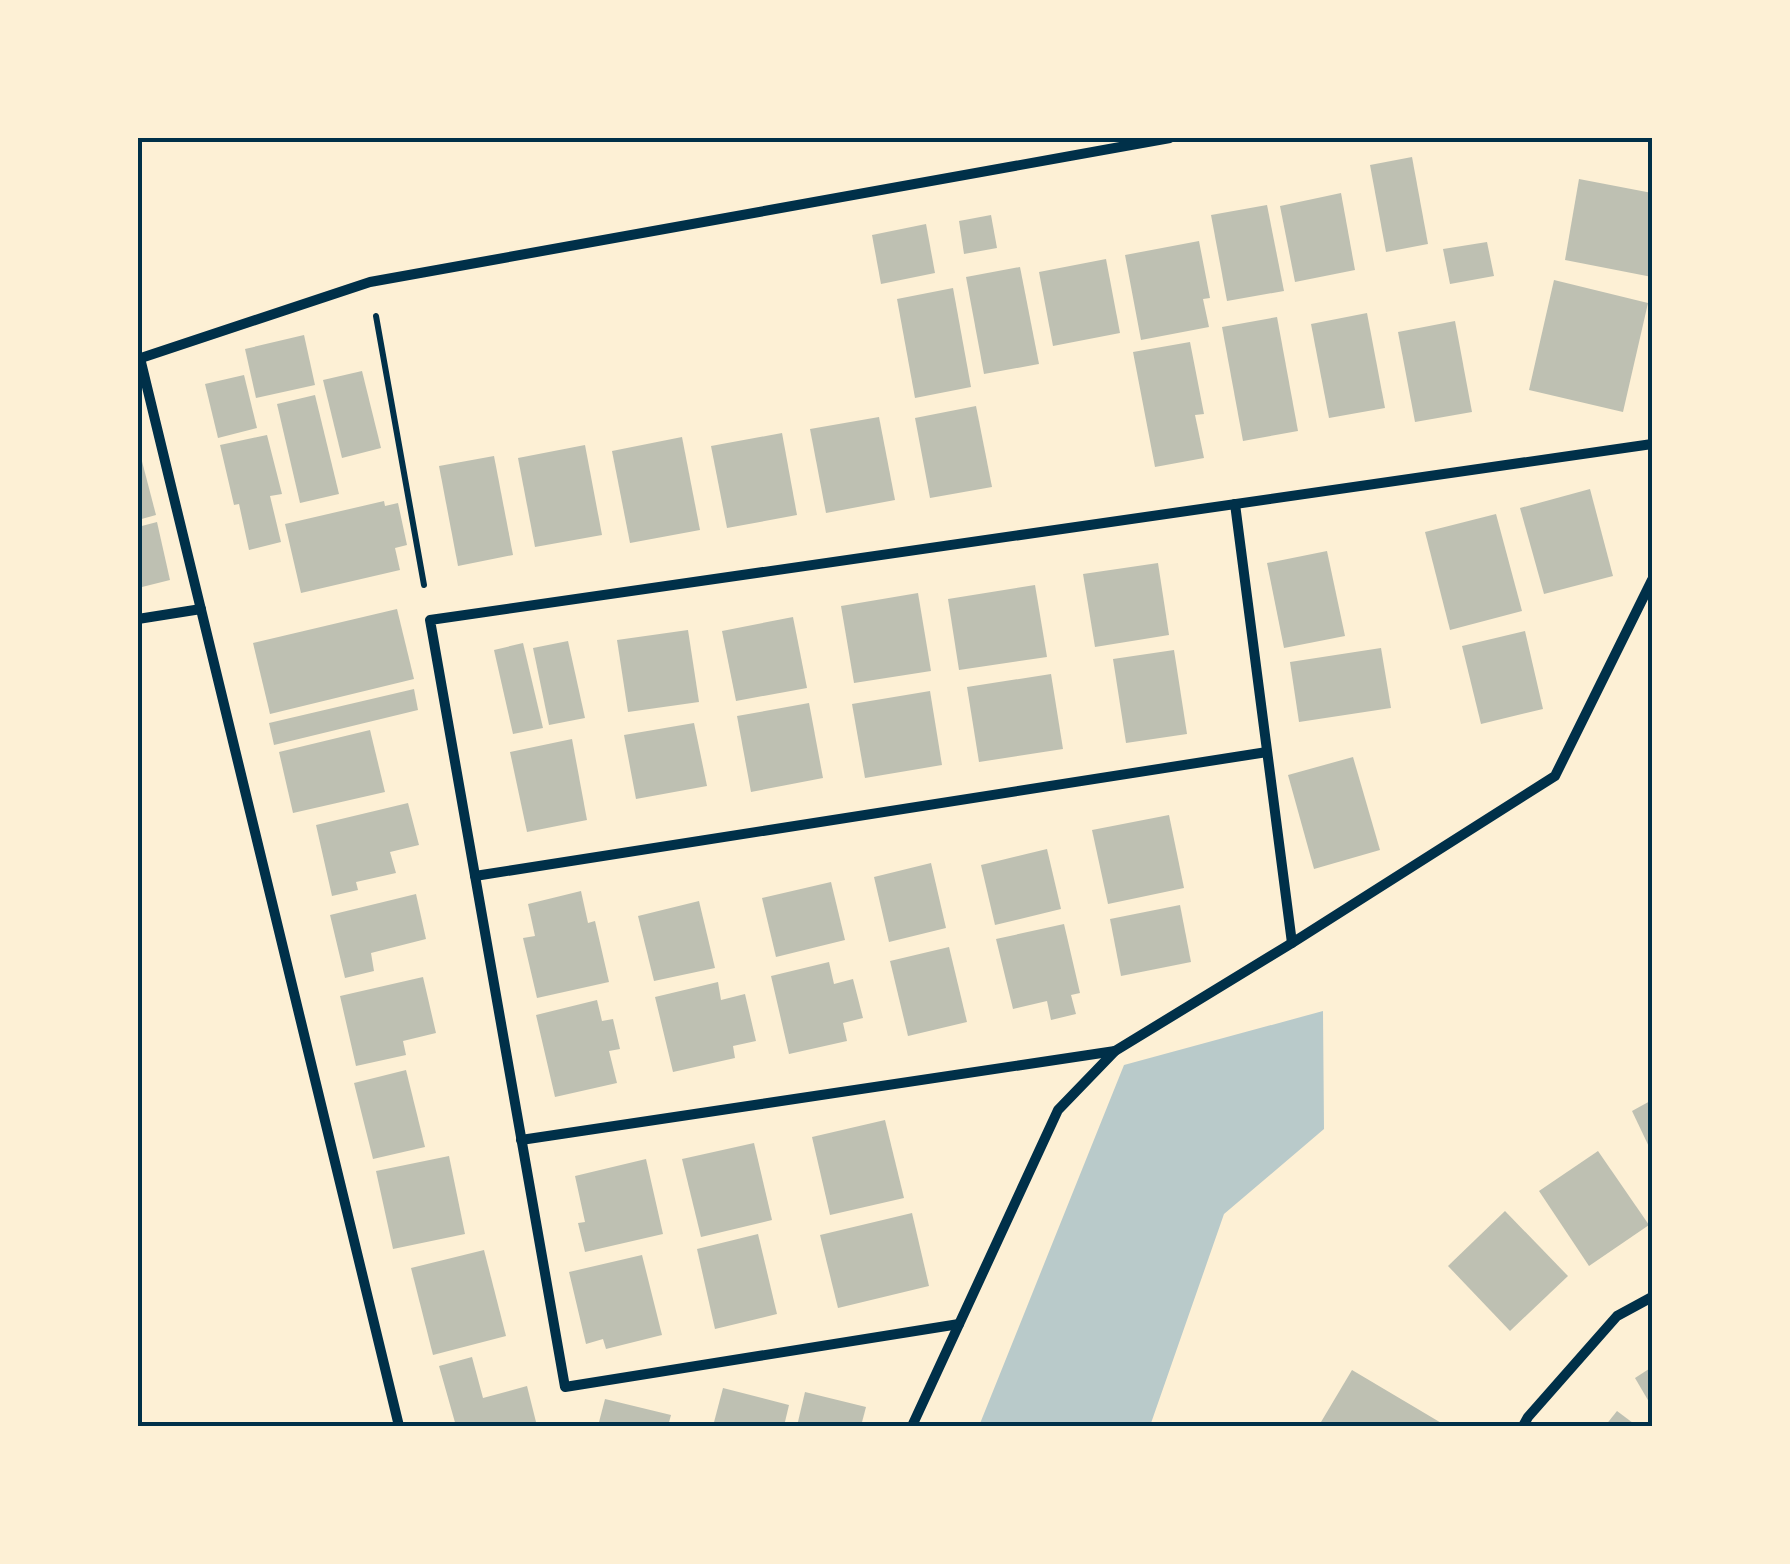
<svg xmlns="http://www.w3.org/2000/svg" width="1790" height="1564" viewBox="0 0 1790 1564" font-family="Arial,sans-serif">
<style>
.green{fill:#b9caca}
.building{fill:#bec0b2}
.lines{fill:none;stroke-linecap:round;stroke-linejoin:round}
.path{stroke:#003049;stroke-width:6}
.minor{stroke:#003049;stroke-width:10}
.neatline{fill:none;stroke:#003049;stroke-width:4}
</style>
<rect width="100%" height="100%" fill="#fdf0d5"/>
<polygon class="green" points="1323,1011 1324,1129 1224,1214 1150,1426 979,1426 1124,1065"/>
<g class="building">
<polygon points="1412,157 1428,244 1386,252 1370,165"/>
<polygon points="1579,179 1652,193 1652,277 1565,260"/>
<polygon points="1341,193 1355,270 1295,282 1280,206"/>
<polygon points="1267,205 1284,291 1227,301 1211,215"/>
<polygon points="991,215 997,248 964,254 959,221"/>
<polygon points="926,224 935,273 881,284 872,235"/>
<polygon points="1199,241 1210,298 1203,299 1209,327 1141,340 1125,255"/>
<polygon points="1487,242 1494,276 1450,284 1443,249"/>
<polygon points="1106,259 1120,333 1053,346 1039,272"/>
<polygon points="1020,267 1039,364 984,374 966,277"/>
<polygon points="1554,280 1648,303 1623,412 1529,390"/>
<polygon points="953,288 971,387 915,398 897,299"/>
<polygon points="1367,313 1385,408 1329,418 1311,324"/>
<polygon points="1277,317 1298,431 1243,441 1222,327"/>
<polygon points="1455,321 1472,412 1415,422 1398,332"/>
<polygon points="304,335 315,385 256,398 245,349"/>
<polygon points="1190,342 1204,414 1195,415 1204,458 1155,467 1133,352"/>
<polygon points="362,371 381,448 342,458 323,380"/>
<polygon points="244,375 257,428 218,438 205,384"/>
<polygon points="315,395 339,494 300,503 277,404"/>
<polygon points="976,406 992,487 930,498 915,418"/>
<polygon points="879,417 895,500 826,513 810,429"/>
<polygon points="782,433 797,515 727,528 711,446"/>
<polygon points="267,435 282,494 270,496 281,542 249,550 239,504 234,505 220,445"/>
<polygon points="682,437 700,530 630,543 612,451"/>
<polygon points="585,445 602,535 535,547 518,458"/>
<polygon points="138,446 156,515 138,520"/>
<polygon points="494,456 513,555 458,566 439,466"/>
<polygon points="1590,489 1613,576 1544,594 1520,508"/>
<polygon points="384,501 385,506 398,503 407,545 395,548 400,570 301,593 285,524"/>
<polygon points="1496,514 1522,611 1450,630 1425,532"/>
<polygon points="157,522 170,580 138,588 138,527"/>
<polygon points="1327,551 1345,636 1284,648 1267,563"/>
<polygon points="1158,563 1169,635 1095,647 1083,574"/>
<polygon points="1035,585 1047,657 959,670 948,599"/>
<polygon points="918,593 931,671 854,683 841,606"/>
<polygon points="397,609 414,679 270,714 253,643"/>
<polygon points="793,617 807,688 736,701 722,631"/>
<polygon points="688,630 699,702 628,712 617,640"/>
<polygon points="1525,631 1543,709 1481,724 1462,646"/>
<polygon points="568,641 585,718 549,725 533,648"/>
<polygon points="523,643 543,728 513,734 494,650"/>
<polygon points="1381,648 1391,708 1299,722 1290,662"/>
<polygon points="1174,650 1187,734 1126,743 1113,659"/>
<polygon points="1051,674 1063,749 979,762 967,687"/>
<polygon points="414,689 418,710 274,745 269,723"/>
<polygon points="930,691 942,765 865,778 852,704"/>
<polygon points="809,703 823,778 751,792 737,716"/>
<polygon points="694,723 707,786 636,799 624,735"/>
<polygon points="370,730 385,792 293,813 279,752"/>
<polygon points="572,739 587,820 527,832 510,752"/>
<polygon points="1353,757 1380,850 1314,869 1288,775"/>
<polygon points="408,803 419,845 390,852 396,873 356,882 358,890 332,896 316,825"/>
<polygon points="1169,815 1184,888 1108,904 1092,830"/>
<polygon points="1047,849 1061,909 995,925 981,865"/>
<polygon points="931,863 946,928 889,942 874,877"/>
<polygon points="831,882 845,940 776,957 762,898"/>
<polygon points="581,891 588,923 595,921 609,982 537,998 523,938 535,936 528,904"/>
<polygon points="416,894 426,939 371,953 374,971 345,978 330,915"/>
<polygon points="699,901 715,968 654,981 638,916"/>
<polygon points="1180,905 1191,962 1121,976 1110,919"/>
<polygon points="1064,924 1080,993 1071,995 1076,1014 1051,1020 1047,1001 1013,1009 996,939"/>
<polygon points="949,947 967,1022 908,1036 890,961"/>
<polygon points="829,962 834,984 853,979 863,1018 843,1023 847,1041 789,1054 771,976"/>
<polygon points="423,977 436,1033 403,1041 406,1055 356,1066 340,996"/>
<polygon points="718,982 721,1000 745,994 756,1041 733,1046 735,1058 673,1072 655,997"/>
<polygon points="597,1000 602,1021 613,1019 620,1049 609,1051 617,1083 555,1097 536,1015"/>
<polygon points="406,1070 425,1147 373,1159 354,1083"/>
<polygon points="1652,1100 1652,1153 1632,1111"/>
<polygon points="885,1120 904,1198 830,1215 812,1137"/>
<polygon points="754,1143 772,1220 701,1237 682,1159"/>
<polygon points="1598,1151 1649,1225 1589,1266 1539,1191"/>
<polygon points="449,1156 465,1234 393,1249 376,1171"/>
<polygon points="646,1159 663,1234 585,1252 578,1223 585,1222 575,1176"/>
<polygon points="1505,1211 1568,1276 1510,1331 1448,1266"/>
<polygon points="912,1213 929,1286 838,1308 820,1235"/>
<polygon points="758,1234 777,1314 715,1329 697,1249"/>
<polygon points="484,1250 506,1336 433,1355 411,1268"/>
<polygon points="642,1255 662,1335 606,1349 603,1339 586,1344 569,1272"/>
<polygon points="472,1357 483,1398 527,1386 537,1426 456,1426 439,1366"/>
<polygon points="1652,1367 1652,1407 1635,1378"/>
<polygon points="1352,1370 1443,1424 1441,1426 1329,1426 1321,1422"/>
<polygon points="723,1388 789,1405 784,1426 713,1426"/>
<polygon points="805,1392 866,1407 861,1426 797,1426"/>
<polygon points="605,1399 671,1415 668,1426 598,1426"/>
<polygon points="1617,1411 1637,1426 1605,1426"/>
</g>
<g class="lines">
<polyline class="path" points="376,316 424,585"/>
<g class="minor">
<polyline points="140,358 399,1426"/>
<polyline points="138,359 370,282 1170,138"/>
<polyline points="1235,504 1292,943"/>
<polyline points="138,619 201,609"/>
<polyline points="475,876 1267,752"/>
<polyline points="521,1140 1115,1051"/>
<polyline points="959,1324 565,1387 430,620 1652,444"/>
<polyline points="912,1426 1058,1110 1115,1051 1292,943 1555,776 1652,580"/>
<polyline points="1523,1426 1528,1417 1617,1316 1652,1297"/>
</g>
</g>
<rect width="1790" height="1564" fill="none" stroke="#fdf0d5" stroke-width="280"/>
<rect x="140" y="140" width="1510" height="1284" class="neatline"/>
</svg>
